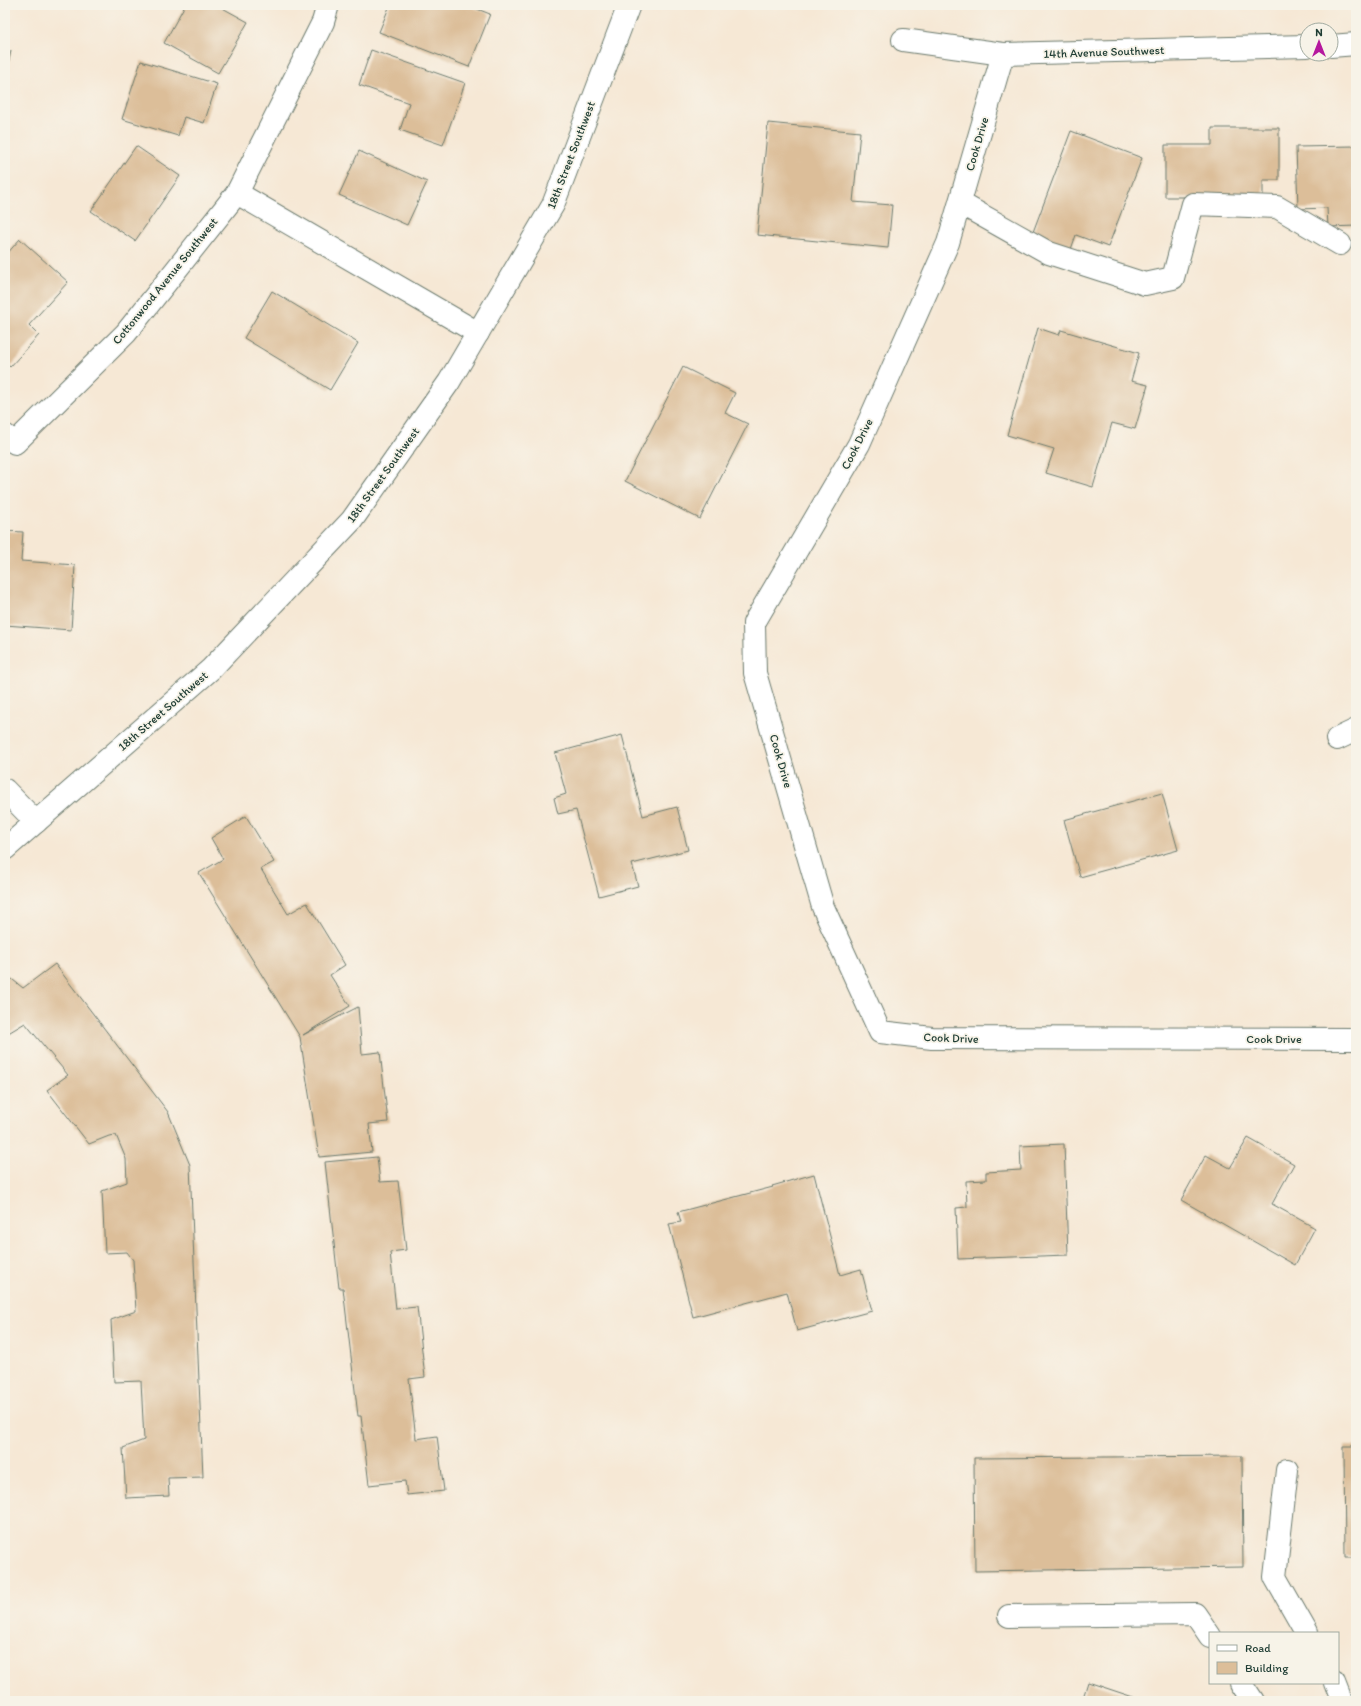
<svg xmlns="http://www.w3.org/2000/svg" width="1361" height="1706" viewBox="0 0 1361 1706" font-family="Itim,sans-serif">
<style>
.building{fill:#dcbe99}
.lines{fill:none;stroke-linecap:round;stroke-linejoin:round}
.minor-casing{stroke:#6a796c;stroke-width:24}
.minor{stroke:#fff;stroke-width:22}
.labels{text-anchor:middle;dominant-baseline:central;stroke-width:3.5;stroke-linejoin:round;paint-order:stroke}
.street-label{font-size:12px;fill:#1f3d34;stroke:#f7f3e8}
</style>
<rect width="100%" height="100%" fill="#f7f3e8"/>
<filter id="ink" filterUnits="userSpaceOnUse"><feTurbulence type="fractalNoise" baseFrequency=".025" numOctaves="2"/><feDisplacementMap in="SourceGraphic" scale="8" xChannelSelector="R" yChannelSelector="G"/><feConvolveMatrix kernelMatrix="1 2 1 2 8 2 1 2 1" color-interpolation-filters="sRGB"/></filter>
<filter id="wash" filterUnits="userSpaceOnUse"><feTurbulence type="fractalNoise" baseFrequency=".012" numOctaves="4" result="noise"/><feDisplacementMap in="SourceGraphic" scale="16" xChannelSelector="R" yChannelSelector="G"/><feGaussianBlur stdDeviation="0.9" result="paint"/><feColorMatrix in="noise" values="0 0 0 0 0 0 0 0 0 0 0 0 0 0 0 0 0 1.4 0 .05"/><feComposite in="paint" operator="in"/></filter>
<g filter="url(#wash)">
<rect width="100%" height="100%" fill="#f6e8d5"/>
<g id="blocks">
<g class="building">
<polygon points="185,5 217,5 248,22 218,73 164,43"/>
<polygon points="390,5 467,5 490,14 469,67 379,32"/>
<polygon points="5,49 11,51 6,73 5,73"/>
<polygon points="371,50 465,83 443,145 400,130 409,103 359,85"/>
<polygon points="141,61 217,84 204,123 184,117 178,136 122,119"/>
<polygon points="768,123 860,132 853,202 892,205 888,248 757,235"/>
<polygon points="1212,128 1279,128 1279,180 1263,180 1263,197 1165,197 1165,145 1212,145"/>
<polygon points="1071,131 1142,158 1108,247 1076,235 1069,255 1030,240"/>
<polygon points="136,146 180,176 135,241 91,211"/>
<polygon points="1356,146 1356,226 1328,227 1327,208 1298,209 1296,147"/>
<polygon points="359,151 427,182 407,225 339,195"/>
<polygon points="20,239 68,282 29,325 39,335 10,367 5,362 5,256"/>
<polygon points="272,291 358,343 330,390 244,338"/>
<polygon points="1038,328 1059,335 1061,330 1139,353 1131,381 1148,385 1135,429 1112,423 1093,487 1046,473 1054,449 1007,435"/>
<polygon points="683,367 735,393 725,413 748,424 700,519 625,481"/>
<polygon points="5,531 23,532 21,561 75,565 71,630 5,625"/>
<polygon points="622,735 643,816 677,807 688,850 632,864 638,886 599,896 576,810 558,814 554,798 566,794 555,753"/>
<polygon points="1162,793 1178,850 1080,877 1064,820"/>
<polygon points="246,816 274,862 261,869 288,914 307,903 345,965 330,975 350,1006 303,1035 358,1007 362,1054 380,1052 388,1122 369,1124 372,1152 319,1157 300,1037 199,873 223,859 211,838"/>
<polygon points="55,964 168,1112 190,1165 203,1477 168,1478 169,1496 126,1498 123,1448 144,1440 141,1381 114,1382 111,1320 136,1311 133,1260 127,1252 105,1253 102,1191 127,1182 126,1159 116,1135 109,1136 89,1144 47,1090 68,1075 25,1023 5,1035 5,978 8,976 23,988"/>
<polygon points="1248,1138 1294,1164 1272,1204 1315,1228 1295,1265 1181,1200 1206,1155 1230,1168"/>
<polygon points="1064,1144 1068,1255 958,1259 956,1208 967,1207 966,1181 986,1180 986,1172 1021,1170 1020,1146"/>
<polygon points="377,1157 380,1182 398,1181 406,1250 390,1252 396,1309 417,1307 425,1377 409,1379 416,1439 437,1436 444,1491 407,1495 405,1481 369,1485 361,1416 358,1416 343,1288 339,1288 325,1162"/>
<polygon points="814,1174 840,1275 861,1269 872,1311 797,1331 787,1292 693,1317 669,1224 681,1222 678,1212 773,1187 772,1186"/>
<polygon points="1344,1446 1356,1446 1356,1557 1345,1557"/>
<polygon points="1242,1456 1243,1567 975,1571 974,1458"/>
<polygon points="1088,1682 1145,1701 1082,1701"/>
</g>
</g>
</g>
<g filter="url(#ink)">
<use href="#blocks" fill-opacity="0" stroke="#6a796c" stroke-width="1"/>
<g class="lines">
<g class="minor-casing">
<g id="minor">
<polyline points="903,40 1003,54 1307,46"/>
<polyline points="1331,46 1356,44"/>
<polyline points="1003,54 948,243 859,444 754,623 755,673 823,907 880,1032 932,1038 1356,1039"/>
<polyline points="237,193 478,333"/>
<polyline points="960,203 1049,253 1145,284 1173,278 1193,204 1277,207 1340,244"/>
<polyline points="5,435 15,443 126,333 237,193 323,22 328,5"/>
<polyline points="1337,739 1356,730"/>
<polyline points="5,790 36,822"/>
<polyline points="5,849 211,669 352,520 449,382 553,205 629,5"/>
<polyline points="1287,1470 1275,1577 1307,1633"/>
<polyline points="1009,1616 1195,1614 1210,1636"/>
<polyline points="1241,1683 1253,1701"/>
<polyline points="1334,1683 1341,1701"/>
</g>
</g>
<use href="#minor" class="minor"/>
</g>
</g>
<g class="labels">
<g class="street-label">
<text transform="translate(1104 52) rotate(-2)">14th Avenue Southwest</text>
<text transform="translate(977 144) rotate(-74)">Cook Drive</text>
<text transform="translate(571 155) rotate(-69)">18th Street Southwest</text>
<text transform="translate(165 281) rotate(-51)">Cottonwood Avenue Southwest</text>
<text transform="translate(857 444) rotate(-63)">Cook Drive</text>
<text transform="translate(383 475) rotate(-54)">18th Street Southwest</text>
<text transform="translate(163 711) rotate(-41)">18th Street Southwest</text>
<text transform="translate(781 761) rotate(74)">Cook Drive</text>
<text transform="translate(951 1038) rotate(2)">Cook Drive</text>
<text x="1274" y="1039">Cook Drive</text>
</g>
</g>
<rect width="1361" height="1706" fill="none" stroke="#f7f3e8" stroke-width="20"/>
<rect x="1209" y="1632" width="130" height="52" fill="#f7f3e8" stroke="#a1aaa0"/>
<rect x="1217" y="1645" width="20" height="6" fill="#ffffff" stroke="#a1aaa0"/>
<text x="1245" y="1652" font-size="12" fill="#1f3d34">Road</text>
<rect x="1217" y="1662" width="20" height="12" fill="#dcbe99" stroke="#a1aaa0"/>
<text x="1245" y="1672" font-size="12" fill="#1f3d34">Building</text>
<g transform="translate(1319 42)"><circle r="19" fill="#f7f3e8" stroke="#a1aaa0"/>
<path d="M0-3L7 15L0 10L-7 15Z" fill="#b5179e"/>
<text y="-6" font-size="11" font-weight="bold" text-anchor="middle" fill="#1f3d34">N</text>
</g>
</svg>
